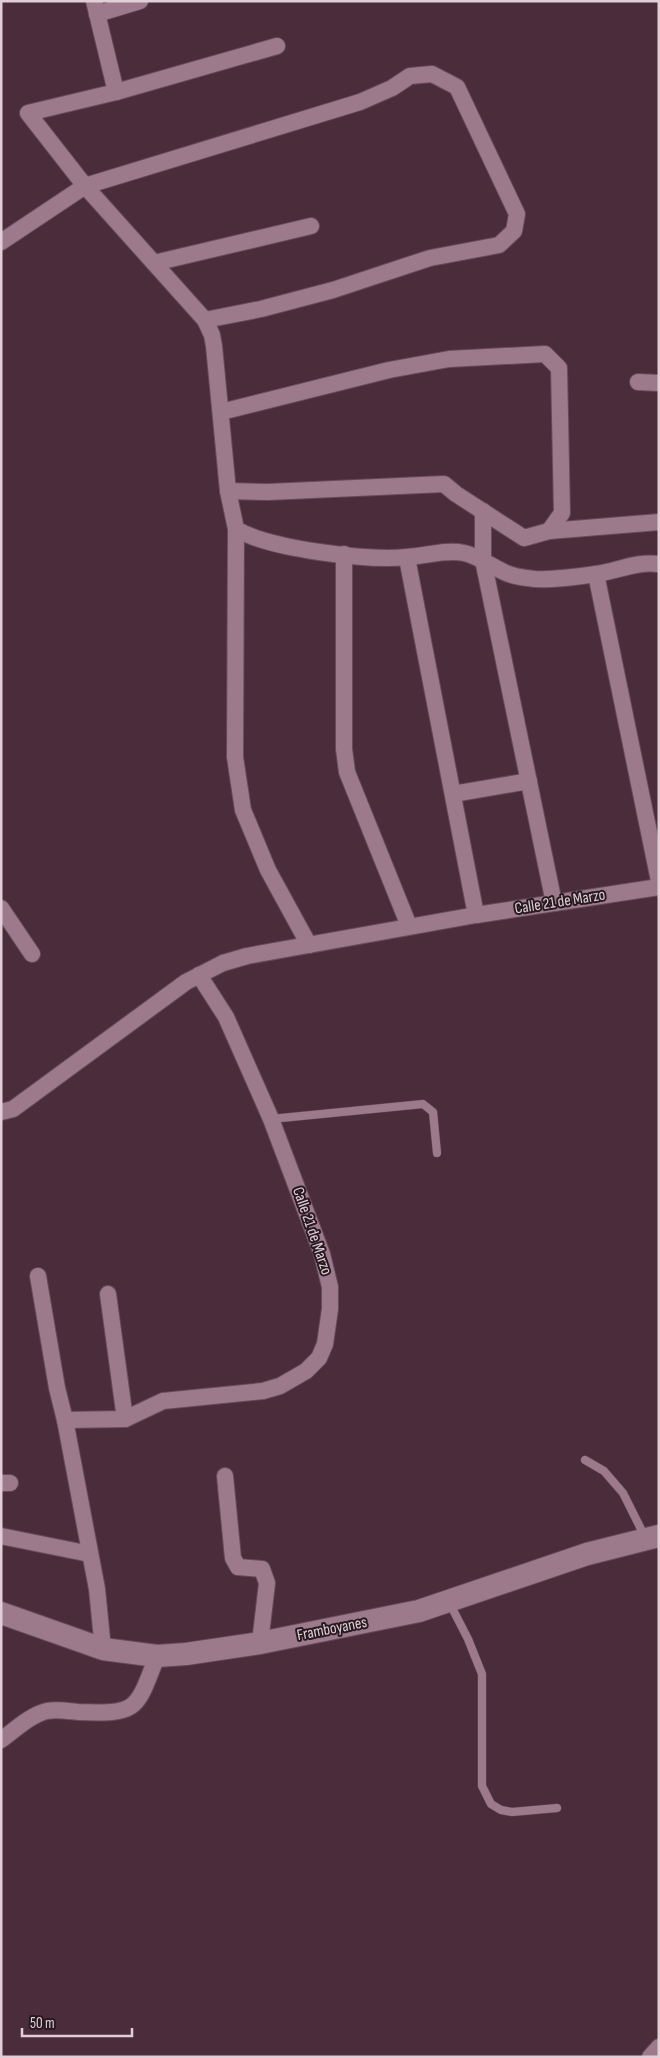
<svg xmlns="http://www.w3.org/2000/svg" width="660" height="2058" viewBox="0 0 660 2058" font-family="'Sofia Sans Condensed',sans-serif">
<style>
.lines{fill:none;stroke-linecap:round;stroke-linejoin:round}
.lane-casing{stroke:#654c58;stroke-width:9}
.street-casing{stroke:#654c58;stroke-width:18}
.secondary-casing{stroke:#654c58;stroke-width:24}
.lane{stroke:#9d7a8b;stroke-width:8}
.street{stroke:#9d7a8b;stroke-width:16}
.secondary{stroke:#9d7a8b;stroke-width:22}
.labels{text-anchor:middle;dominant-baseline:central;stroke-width:4;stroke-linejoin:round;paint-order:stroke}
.street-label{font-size:16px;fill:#e2ced7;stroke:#271920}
</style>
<rect width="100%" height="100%" fill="#4a2c3b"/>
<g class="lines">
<g class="lane-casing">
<g id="lane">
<polyline points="271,1119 423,1104 433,1112 437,1153"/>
<polyline points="585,1460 604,1471 623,1493 645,1537"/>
<polyline points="450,1604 468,1639 482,1674 482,1786 491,1804 501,1810 512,1812 557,1808"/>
</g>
</g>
<g class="street-casing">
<g id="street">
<polyline points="94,1 116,92"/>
<polyline points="97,14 140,1"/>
<path d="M277,46L116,92L28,113L85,186L205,320L212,335L214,346L228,491L236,529C269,549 368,561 407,557C425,556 447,549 464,553C478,556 489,565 502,571C510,576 525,578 535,579C555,580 576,577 596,574C617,571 637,561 659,564"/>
<polyline points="1,242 85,186 360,102 392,88 410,76 432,74 457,87 517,214 514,231 499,245 430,258 333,290 261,309 205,320"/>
<polyline points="154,263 311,226"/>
<polyline points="638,382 659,383"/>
<polyline points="221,412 389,370 449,359 545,354 559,368 562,513 549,531 524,538 456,494 444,484 268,492 228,491"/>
<polyline points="483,511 483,560 554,903"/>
<polyline points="236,529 235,757 243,810 268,870 309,945"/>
<polyline points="549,531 659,522"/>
<polyline points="344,554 344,749 347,772 409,926"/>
<polyline points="407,558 476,915"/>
<polyline points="596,574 659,881"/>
<polyline points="453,794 529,781"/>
<polyline points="1,908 32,954"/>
<polyline points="1,1112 13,1109 186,982 223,963 247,956 476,915 659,887"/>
<polyline points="38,1276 57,1388 65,1420 97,1589 103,1649"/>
<polyline points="108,1294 125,1419"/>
<polyline points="65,1420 125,1419 163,1401 263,1391 280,1386 306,1371 319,1358 325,1344 330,1309 330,1287 322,1254 271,1119 226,1017 199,975"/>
<polyline points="225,1476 233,1558 238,1567 262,1569 267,1583 260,1643"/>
<polyline points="1,1483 10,1483"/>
<polyline points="1,1536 90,1554"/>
<path d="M1,1740C15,1730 30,1715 47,1711C56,1709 68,1711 78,1712C138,1714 136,1711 157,1656"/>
<polyline points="650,2057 659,2047"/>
</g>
</g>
<g class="secondary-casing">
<polyline id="secondary" points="1,1613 103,1649 157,1656 186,1654 260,1643 419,1611 587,1554 659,1536"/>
</g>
<use href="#lane" class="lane"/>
<use href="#street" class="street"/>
<use href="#secondary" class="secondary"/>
</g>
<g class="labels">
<g class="street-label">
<text transform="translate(560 902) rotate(-9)">Calle 21 de Marzo</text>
<text transform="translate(312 1231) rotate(71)">Calle 21 de Marzo</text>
<text transform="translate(332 1629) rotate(-11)">Framboyanes</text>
</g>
</g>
<rect width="660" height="2058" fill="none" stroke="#e2ced7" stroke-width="5"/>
<path d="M22 2028v8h110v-8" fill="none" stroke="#e2ced7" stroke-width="2.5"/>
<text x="30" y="2028" font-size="15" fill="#e2ced7" stroke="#271920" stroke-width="4" paint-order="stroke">50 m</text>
</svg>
